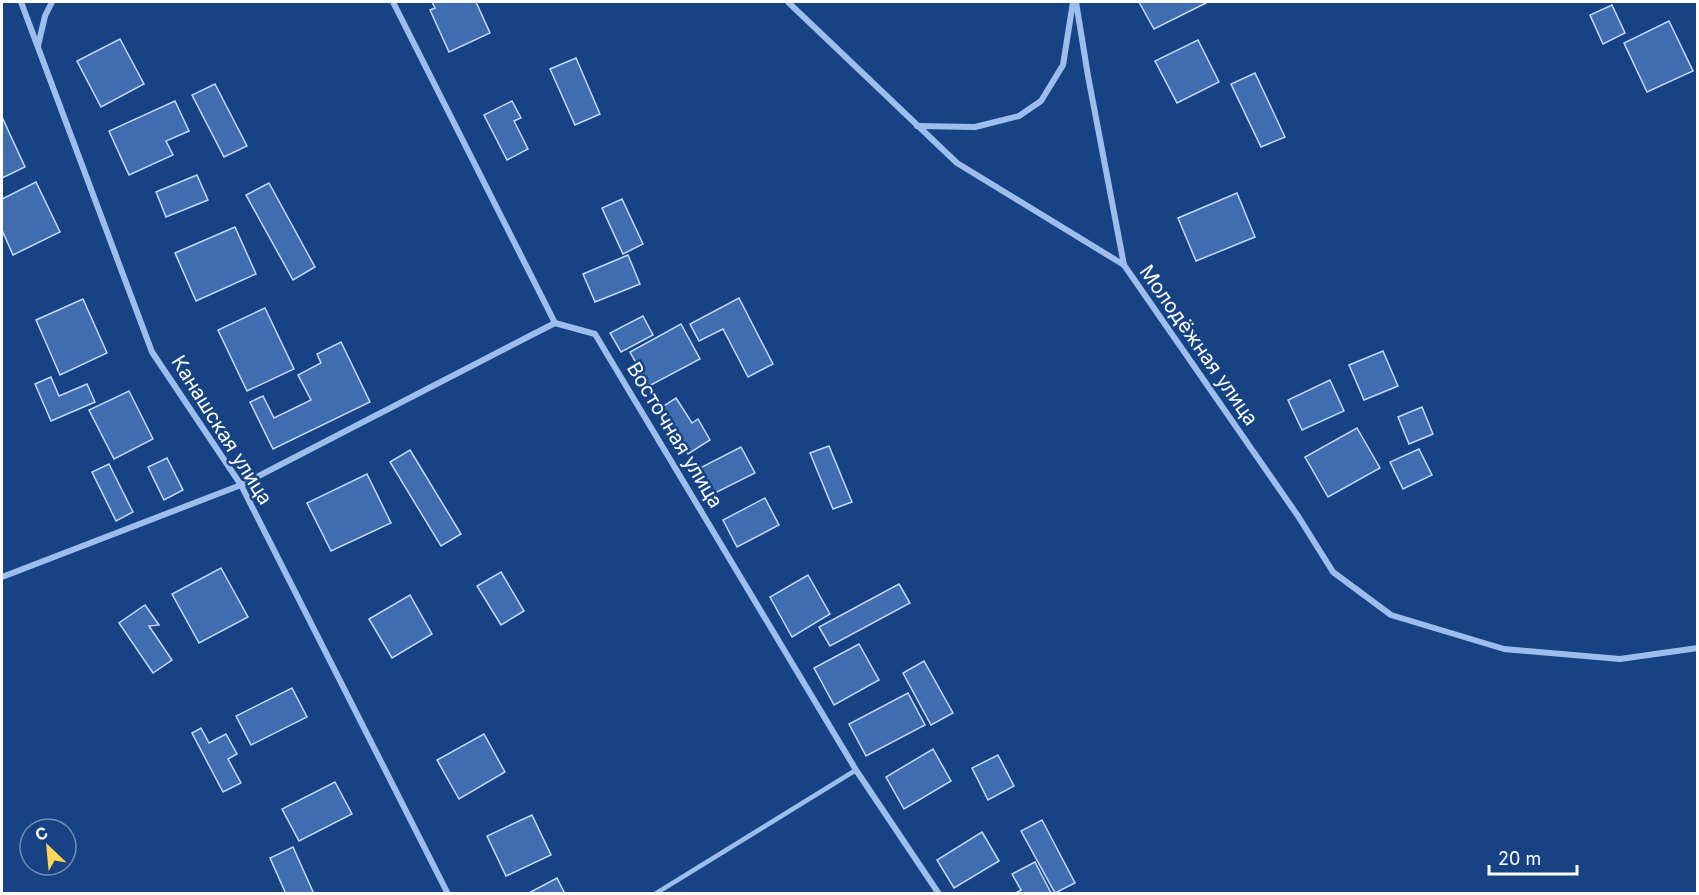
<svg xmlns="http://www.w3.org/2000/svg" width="1699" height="895" viewBox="0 0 1699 895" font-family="Inter,sans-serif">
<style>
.building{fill:#406daf;stroke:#c2d9fa;stroke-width:1.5}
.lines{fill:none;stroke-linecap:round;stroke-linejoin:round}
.service{stroke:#9dbeed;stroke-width:4.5}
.minor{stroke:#9dbeed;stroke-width:6}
.labels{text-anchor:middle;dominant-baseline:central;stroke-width:5;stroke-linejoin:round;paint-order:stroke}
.street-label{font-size:20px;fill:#fff;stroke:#174385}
</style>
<rect width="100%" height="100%" fill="#174385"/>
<g class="building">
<polygon points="432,2 476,2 490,33 449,52 430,10 435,8"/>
<polygon points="1139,2 1208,2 1154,29"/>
<polygon points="1612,5 1625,33 1603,44 1590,15"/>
<polygon points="1669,21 1693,71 1647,92 1624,43"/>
<polygon points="120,39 144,84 101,107 77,61"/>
<polygon points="1198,40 1219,82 1177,103 1155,61"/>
<polygon points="576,58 600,114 575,125 550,69"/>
<polygon points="1255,73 1285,137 1261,147 1231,84"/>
<polygon points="215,84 247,146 224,157 192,95"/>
<polygon points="175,101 189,131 166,141 173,155 129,175 109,131"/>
<polygon points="512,101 521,118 514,121 528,149 507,160 484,115"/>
<polygon points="2,117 25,167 2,178"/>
<polygon points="197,175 208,200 166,217 156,192"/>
<polygon points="36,182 60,232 13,255 2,230 2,199"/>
<polygon points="269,183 315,267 293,280 246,195"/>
<polygon points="1237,193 1255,237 1196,261 1178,218"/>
<polygon points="622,199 643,244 623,254 602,208"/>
<polygon points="235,227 256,274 196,301 175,253"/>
<polygon points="628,255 640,284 595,302 583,274"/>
<polygon points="739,298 773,364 748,377 723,329 699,341 690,324"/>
<polygon points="83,299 107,353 60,375 36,320"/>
<polygon points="265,308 294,369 247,391 218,330"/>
<polygon points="643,316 653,335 621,352 610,333"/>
<polygon points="681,324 700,359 649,386 630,352"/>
<polygon points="341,342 370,402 273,449 250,402 263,396 274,418 311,400 298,375 321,363 317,354"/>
<polygon points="1383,351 1398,386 1364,400 1349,365"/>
<polygon points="51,377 59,396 87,384 95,402 51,421 35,384"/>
<polygon points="1330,380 1344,411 1302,430 1288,400"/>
<polygon points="129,391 153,439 114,459 89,410"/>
<polygon points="676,398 692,423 698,419 710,440 688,454 659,409"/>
<polygon points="1422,407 1433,434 1409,444 1398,417"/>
<polygon points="1357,428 1380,468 1328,497 1305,457"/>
<polygon points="829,446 852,502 833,509 810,453"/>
<polygon points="741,447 755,473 711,495 698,469"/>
<polygon points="1419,449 1432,475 1403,489 1390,462"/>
<polygon points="410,450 461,534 441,546 390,462"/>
<polygon points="167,458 183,490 164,500 148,467"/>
<polygon points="109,464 133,512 116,521 92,472"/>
<polygon points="367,474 391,523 331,551 307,503"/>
<polygon points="765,498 779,525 737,547 723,520"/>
<polygon points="221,568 248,617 199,643 172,594"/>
<polygon points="501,572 524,611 501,625 477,586"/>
<polygon points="808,575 830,614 792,637 770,597"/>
<polygon points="899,584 910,603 830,646 819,627"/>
<polygon points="410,595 432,634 392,658 369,619"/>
<polygon points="145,605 159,625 149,626 172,660 153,673 119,623"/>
<polygon points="859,644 879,680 834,705 814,668"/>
<polygon points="924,661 953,713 931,725 903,673"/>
<polygon points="292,688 307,717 251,745 236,716"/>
<polygon points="908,693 925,725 866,756 849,724"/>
<polygon points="201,728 209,743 226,734 237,754 228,759 241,783 223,792 192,733"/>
<polygon points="484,734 505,772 459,799 437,760"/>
<polygon points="933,749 951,781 904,809 886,777"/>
<polygon points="998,755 1014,786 988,800 972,768"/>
<polygon points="335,782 352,814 299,841 282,809"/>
<polygon points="532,815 551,855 506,876 487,836"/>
<polygon points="1042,820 1075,883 1055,893 1021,831"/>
<polygon points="982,832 999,861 954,888 937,860"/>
<polygon points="293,847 314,894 286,894 270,858"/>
<polygon points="1035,862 1051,893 1014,894 1021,890 1012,874"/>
<polygon points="557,878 565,894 527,894"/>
</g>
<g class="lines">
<polyline class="service" points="655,894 856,770"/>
<g class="minor">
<polyline points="21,2 152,352 241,485 448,894"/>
<polyline points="393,2 555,323 595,334 856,770 939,894"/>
<polyline points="788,2 957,163 1124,265"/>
<polyline points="1076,2 1088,76 1124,265 1298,516 1333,572 1391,615 1504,649 1620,659 1698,648"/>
<polyline points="38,46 45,16 52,2"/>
<polyline points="917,126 975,127 1019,116 1041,101 1063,65 1073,2"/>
<polyline points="2,577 241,485 555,323"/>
</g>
</g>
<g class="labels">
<g class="street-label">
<text transform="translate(1199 345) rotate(55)">Молодёжная улица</text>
<text transform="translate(222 430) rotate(58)">Канашская улица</text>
<text transform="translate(675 435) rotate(59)">Восточная улица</text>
</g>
</g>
<rect width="1699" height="895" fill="none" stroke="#ffffff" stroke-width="6"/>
<g transform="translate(48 847) rotate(334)"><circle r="28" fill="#174385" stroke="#748eb6" stroke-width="1.5"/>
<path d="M0-4.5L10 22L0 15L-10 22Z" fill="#ffd558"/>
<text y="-9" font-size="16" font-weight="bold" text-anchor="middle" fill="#ffffff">С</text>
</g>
<path d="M1489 865v9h88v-9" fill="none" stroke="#ffffff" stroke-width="3"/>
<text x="1498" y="865" font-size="18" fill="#ffffff" stroke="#174385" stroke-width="4.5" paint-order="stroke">20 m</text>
</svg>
